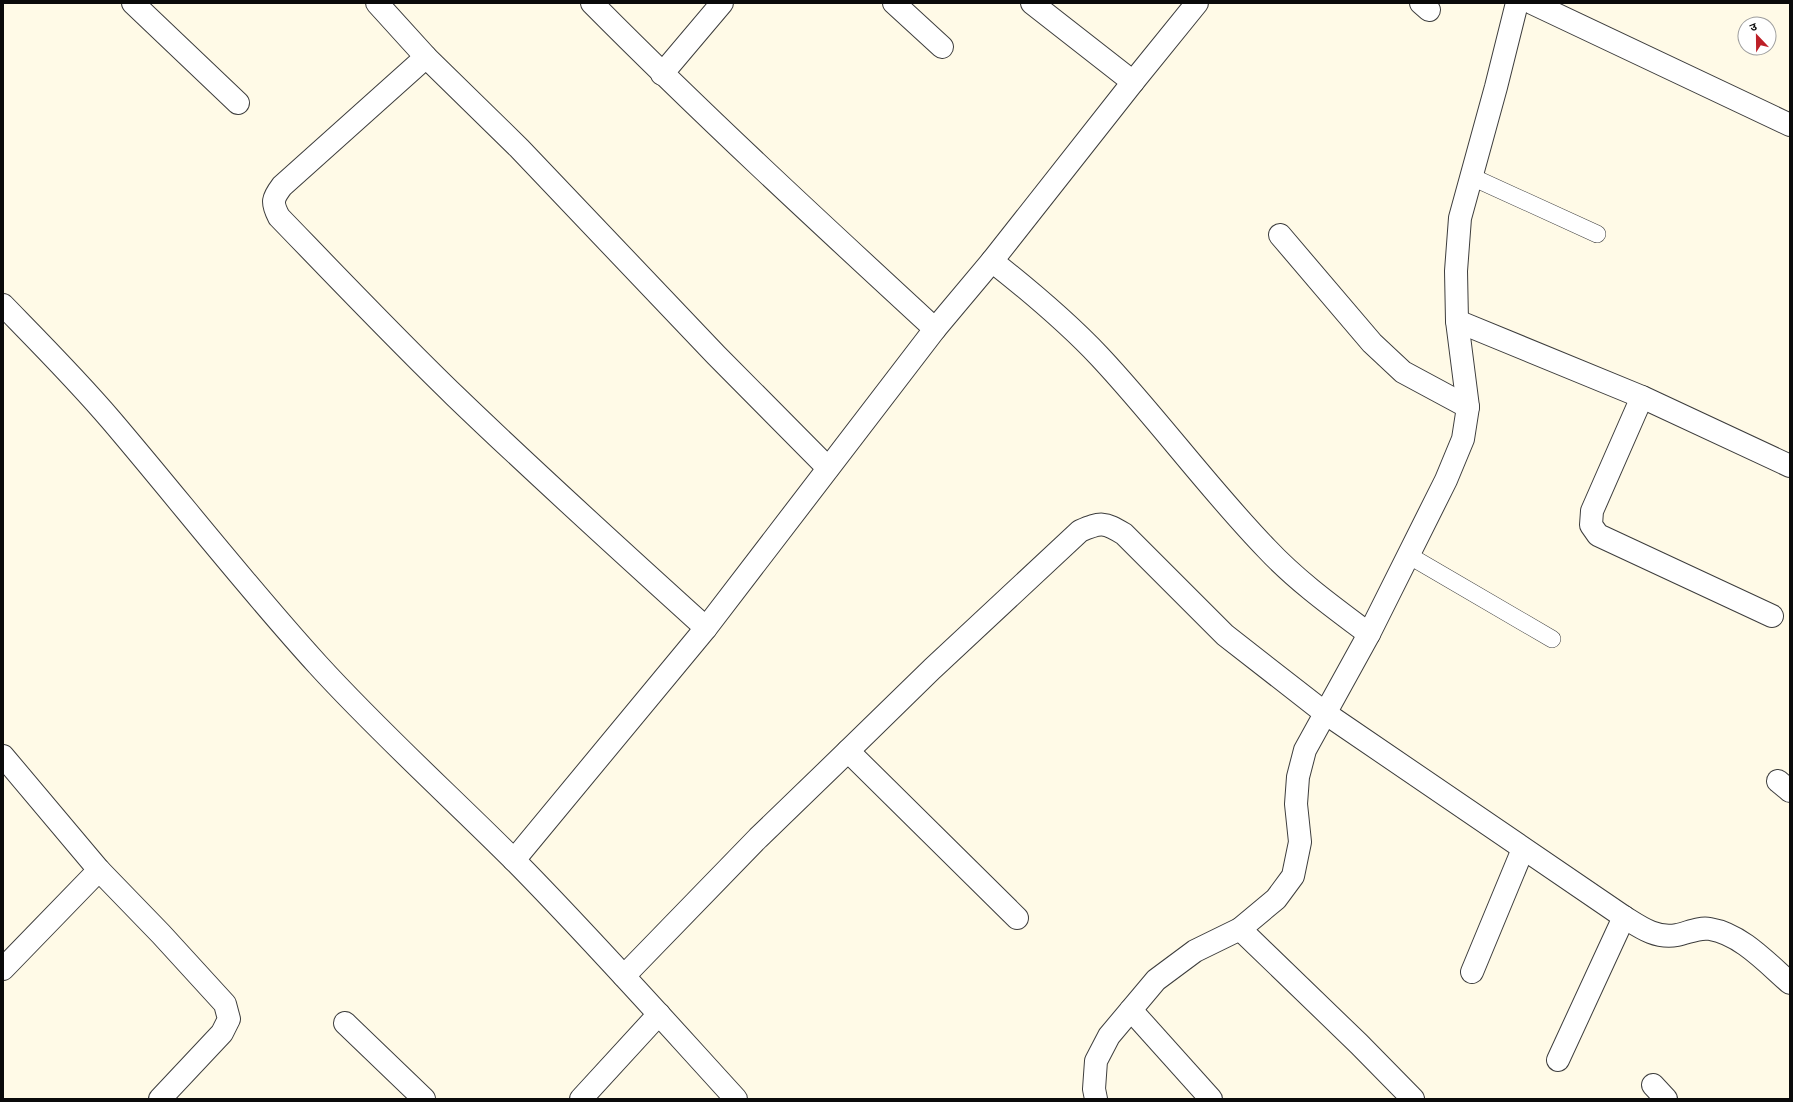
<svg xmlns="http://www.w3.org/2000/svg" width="1793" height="1102" viewBox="0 0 1793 1102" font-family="Literata,'Noto Sans Devanagari',serif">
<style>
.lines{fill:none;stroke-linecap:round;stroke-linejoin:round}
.service-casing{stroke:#3d3d3d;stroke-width:18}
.minor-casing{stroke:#3d3d3d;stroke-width:24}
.service{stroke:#fff;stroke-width:17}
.minor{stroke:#fff;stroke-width:22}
</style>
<rect width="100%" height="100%" fill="#fffae7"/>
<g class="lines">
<g class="service-casing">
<g id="service">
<polyline points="1472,177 1597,234"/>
<polyline points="1408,555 1552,639"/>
</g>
</g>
<g class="minor-casing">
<g id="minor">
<polyline points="133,3 238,103"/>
<polyline points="377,3 426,57 519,148 716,355 828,468"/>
<path d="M592,3C703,115 819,222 935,329"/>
<polyline points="894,3 942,47"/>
<polyline points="1032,3 1133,82"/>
<polyline points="1421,3 1429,10"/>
<polyline points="1532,3 1790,125"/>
<path d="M426,57L282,186C273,198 271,202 279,217C337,277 395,338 455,396C537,475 622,552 706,628"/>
<polyline points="662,74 722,3"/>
<polyline points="1280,235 1372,343 1403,372 1468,407"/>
<path d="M992,261C1030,291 1067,322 1100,357C1158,419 1208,488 1267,549C1297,581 1333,607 1369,634"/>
<path d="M3,305C40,343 77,380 111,420C180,501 246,586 318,665C380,733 449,795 514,860C590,937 663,1019 736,1099"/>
<polyline points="1457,321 1642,397 1790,466"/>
<polyline points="1642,397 1592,511 1591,525 1598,535 1772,616"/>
<polyline points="848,751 1017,918"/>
<polyline points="3,756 99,870 161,934 225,1004 229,1019 222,1033 160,1099"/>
<polyline points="1778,781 1790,791"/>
<polyline points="514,860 706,628 935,329 992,261 1133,82 1197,3"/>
<polyline points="1240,929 1359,1044 1413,1099"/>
<polyline points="3,969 99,870"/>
<polyline points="1472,972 1523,849"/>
<path d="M624,976L758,838L848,751L932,669L1080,531C1101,522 1104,522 1124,534L1225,635L1325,713L1624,917C1640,927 1656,939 1677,935C1688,933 1698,927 1710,929C1741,934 1767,963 1790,983"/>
<polyline points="1131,1010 1211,1099"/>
<polyline points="345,1023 424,1099"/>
<polyline points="1558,1060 1624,917"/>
<polyline points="1653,1085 1666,1099"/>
<polyline points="581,1099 659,1014"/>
<polyline points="1096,1099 1094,1089 1096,1061 1109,1036 1156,980 1195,951 1240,929 1276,899 1293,876 1300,842 1296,804 1298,777 1305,750 1369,634 1446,480 1463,439 1468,407 1457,321 1456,271 1460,218 1496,87 1517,3"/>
</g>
</g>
<use href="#service" class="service"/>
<use href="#minor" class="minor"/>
</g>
<rect width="1793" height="1102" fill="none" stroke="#0a0a0a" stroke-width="8"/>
<g transform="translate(1757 36) rotate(338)"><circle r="19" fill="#ffffff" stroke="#9d9d9d"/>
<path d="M0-3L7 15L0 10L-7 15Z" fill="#bd1f27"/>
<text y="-6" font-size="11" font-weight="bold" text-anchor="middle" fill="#0a0a0a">उ</text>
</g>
</svg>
